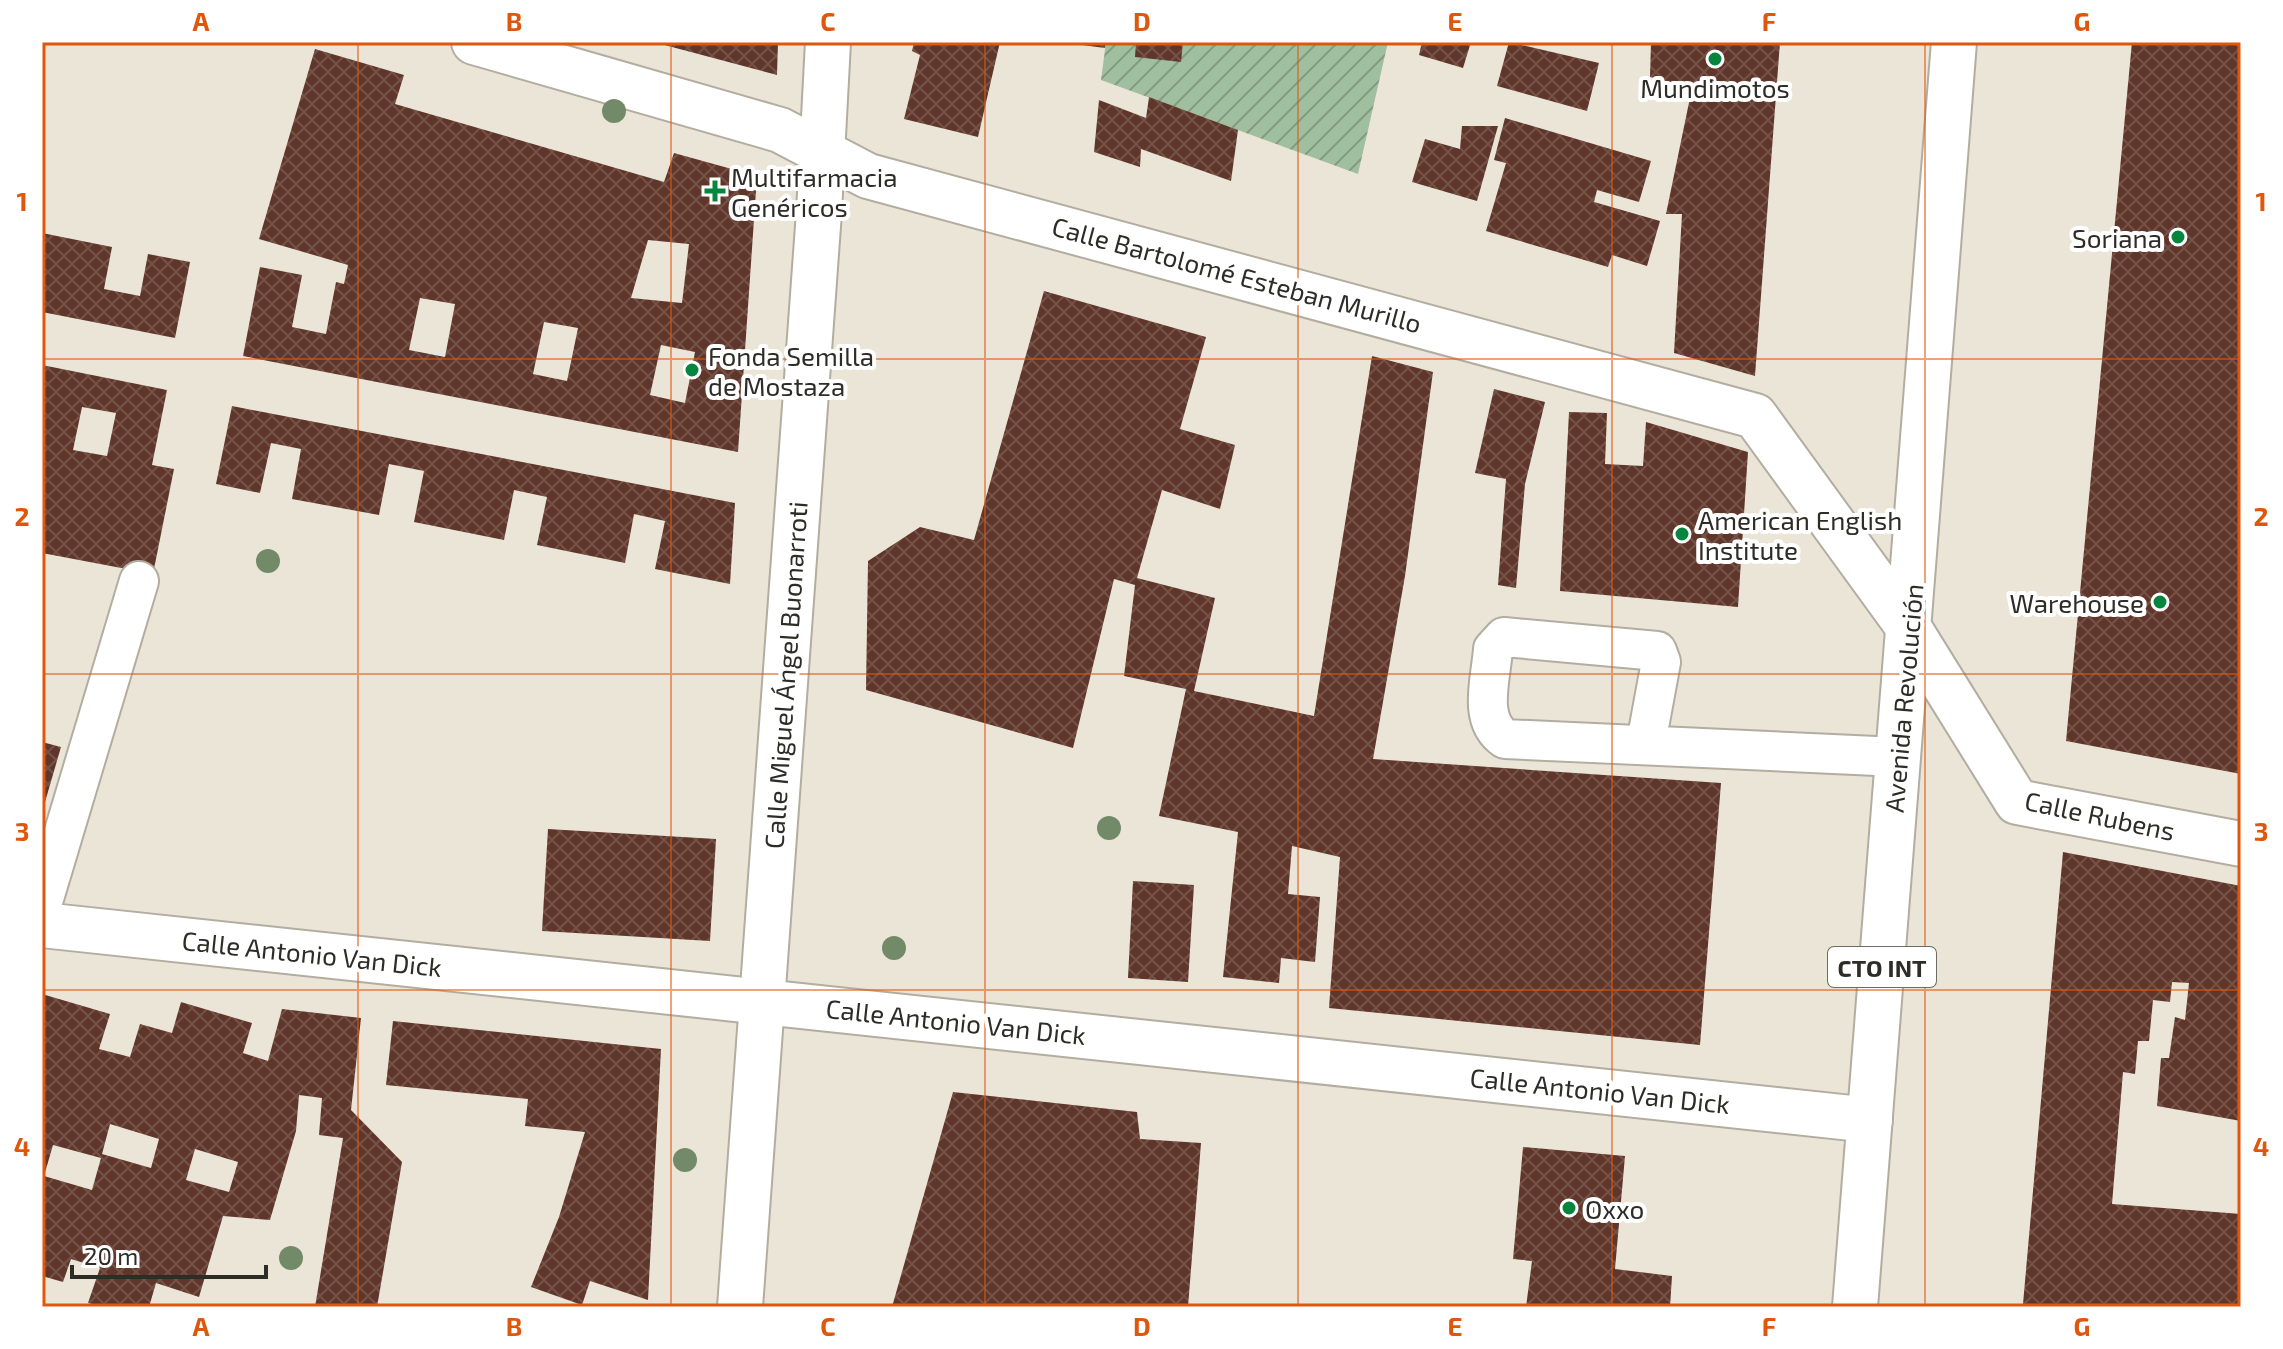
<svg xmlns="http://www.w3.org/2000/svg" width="2283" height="1349" viewBox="0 0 2283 1349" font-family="'Exo 2',sans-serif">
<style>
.garden{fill:url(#garden-furrows)}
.building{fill:url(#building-cross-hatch);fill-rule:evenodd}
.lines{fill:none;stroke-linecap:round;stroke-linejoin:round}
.service-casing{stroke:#b3ada0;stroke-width:42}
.minor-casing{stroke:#b3ada0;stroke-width:48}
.primary-casing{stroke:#b3ada0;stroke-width:48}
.service{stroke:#fff;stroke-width:38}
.minor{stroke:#fff;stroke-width:44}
.primary{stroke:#fff;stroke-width:44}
.tree{fill:#738a68}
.grid{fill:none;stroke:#df570d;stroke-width:2;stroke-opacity:0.55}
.poi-dot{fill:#06853f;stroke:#fff;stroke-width:3}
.labels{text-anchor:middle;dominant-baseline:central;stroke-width:8;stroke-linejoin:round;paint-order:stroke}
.shield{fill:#fff;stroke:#6d6b68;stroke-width:2}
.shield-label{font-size:24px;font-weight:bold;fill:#2e2c27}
.poi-label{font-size:26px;fill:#2e2c27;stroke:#fff;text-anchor:start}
.street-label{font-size:26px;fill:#2e2c27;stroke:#fff}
.neatline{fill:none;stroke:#df570d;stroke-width:3}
.grid-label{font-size:26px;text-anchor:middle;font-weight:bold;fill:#df570d}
</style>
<defs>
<pattern id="garden-furrows" width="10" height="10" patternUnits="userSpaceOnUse" patternTransform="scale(2)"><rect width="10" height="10" fill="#a0bf9e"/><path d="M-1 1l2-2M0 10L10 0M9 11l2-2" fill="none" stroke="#839b81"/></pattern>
<pattern id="building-cross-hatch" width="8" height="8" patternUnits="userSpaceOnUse" patternTransform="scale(2)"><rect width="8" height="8" fill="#60362b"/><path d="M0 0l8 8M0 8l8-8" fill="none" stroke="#735248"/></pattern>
</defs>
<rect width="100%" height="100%" fill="#ebe5d7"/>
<polygon class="garden" points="1106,42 1388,42 1358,174 1101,80"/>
<g class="building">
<polygon points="657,42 778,42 777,75 657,43"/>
<polygon points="914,42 1000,42 978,137 904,119 920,55 912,51"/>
<polygon points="1059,42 1106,42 1105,48"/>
<polygon points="1136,42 1183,42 1181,62 1135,57"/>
<polygon points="1422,42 1471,42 1463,68 1419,55"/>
<polygon points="1509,42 1599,63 1587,111 1497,86"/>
<polygon points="1651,42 1780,42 1755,376 1674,353 1682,214 1666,214 1692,88 1650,77"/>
<polygon points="2132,42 2241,42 2241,774 2066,741"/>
<path d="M315,49L404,75L395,104L664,182L674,153L757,176L738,452L243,356L260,267L302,275L292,327L326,334L336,282L344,284L348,265L259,239ZM648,240L689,244L682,303L631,298ZM420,298L455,304L445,357L409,350ZM544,322L578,328L567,381L533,374ZM661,345L695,352L685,403L650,395Z"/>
<polygon points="1149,97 1238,130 1231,181 1141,149 1140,167 1094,152 1099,100 1146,118"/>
<polygon points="1505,118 1651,161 1639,202 1597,190 1594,202 1660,221 1647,266 1612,255 1608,267 1486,231 1506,163 1494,160"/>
<polygon points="1462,126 1498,126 1477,201 1412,182 1425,139 1460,149"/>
<polygon points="42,233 112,247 104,289 140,296 148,254 190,262 175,338 42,312"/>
<polygon points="1044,291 1206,337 1180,429 1235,445 1220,509 1162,490 1137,578 1215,598 1194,691 1314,716 1372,356 1433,372 1405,576 1373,759 1721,783 1700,1045 1329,1008 1340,857 1292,846 1288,894 1320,897 1315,962 1281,958 1279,983 1223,977 1238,832 1159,816 1186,689 1124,676 1135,585 1114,579 1073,748 866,690 868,561 920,527 974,540"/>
<path d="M42,365L167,390L152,465L174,469L153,574L42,553ZM82,407L116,413L107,456L73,450Z"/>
<polygon points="1494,389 1545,402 1525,484 1516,588 1498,585 1506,479 1475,473"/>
<polygon points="232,406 735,503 730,584 655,569 665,521 634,514 625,563 537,545 547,497 514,490 504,540 414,522 424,471 389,464 379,515 292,499 301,449 271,443 260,493 216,484"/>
<polygon points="1569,412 1607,413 1605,464 1643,466 1646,422 1748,452 1738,607 1560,591"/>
<polygon points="42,742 61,747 43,809 42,809"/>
<polygon points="548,829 716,839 710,941 542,931"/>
<polygon points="2063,852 2241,886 2241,1121 2157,1106 2161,1058 2169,1058 2175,1017 2185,1020 2189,983 2172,982 2170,1002 2153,1000 2149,1041 2138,1041 2135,1074 2123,1072 2112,1204 2241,1214 2241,1307 2023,1304"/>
<polygon points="1133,881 1194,885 1188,982 1128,978"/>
<path d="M42,994L110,1014L99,1049L130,1057L140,1024L172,1033L181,1002L252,1023L243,1053L268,1061L282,1009L361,1018L351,1110L402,1162L377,1307H315L343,1138L319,1135L322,1098L299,1095L296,1131L270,1220L223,1216L199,1297L156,1283L149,1307H104L88,1303L100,1268L71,1259L63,1282L42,1276ZM110,1124L159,1139L151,1168L102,1154ZM53,1145L101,1158L92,1190L44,1176ZM195,1149L238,1162L229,1192L186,1180Z"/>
<polygon points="393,1021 661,1049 648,1300 590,1281 582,1305 531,1287 559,1217 585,1132 525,1126 528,1099 386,1085"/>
<polygon points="953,1092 1137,1112 1140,1139 1201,1143 1188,1307 892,1307"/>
<polygon points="1523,1147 1625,1156 1615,1269 1672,1276 1670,1307 1526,1307 1532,1261 1513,1259"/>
</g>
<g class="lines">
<g class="service-casing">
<g id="service">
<path d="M1646,743L1661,662L1657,651L1504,637L1493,649C1491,679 1477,720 1505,739L1898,757"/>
<polyline points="42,905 139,581"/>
</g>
</g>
<g class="minor-casing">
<g id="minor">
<polyline points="474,42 780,130 868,176 1755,416 1909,628 2017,802 2241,844"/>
<polyline points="42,925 1870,1120"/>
<polyline points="740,1307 819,212 828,42"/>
</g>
</g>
<g class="primary-casing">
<polyline id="primary" points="1855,1307 1954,42"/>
</g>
<use href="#service" class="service"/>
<use href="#minor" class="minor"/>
<use href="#primary" class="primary"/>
</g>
<g class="tree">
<circle cx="614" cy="111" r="12"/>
<circle cx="268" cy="561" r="12"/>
<circle cx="1109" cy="828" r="12"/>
<circle cx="894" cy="948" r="12"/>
<circle cx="685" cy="1160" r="12"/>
<circle cx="291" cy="1258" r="12"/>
</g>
<path class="grid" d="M358,42V1307M671,42V1307M985,42V1307M1298,42V1307M1612,42V1307M1925,42V1307M42,359H2241M42,674H2241M42,990H2241"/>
<g class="poi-dot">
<circle cx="1715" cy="59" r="8"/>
<path d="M711 179h8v8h8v8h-8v8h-8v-8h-8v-8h8z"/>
<circle cx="2178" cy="237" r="8"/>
<circle cx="692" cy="370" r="8"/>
<circle cx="1682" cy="534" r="8"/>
<circle cx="2160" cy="602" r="8"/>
<circle cx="1569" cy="1208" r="8"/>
</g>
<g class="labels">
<rect class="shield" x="1828" y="947" width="108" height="40" rx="6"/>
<g class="shield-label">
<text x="1882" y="967">CTO INT</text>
</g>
<g class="poi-label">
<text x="1715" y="87" text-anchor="middle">Mundimotos</text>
<text x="731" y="176">Multifarmacia<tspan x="731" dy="30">Genéricos</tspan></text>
<text x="2162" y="237" text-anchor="end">Soriana</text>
<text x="708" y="355">Fonda Semilla<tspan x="708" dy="30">de Mostaza</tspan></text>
<text x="1698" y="519">American English<tspan x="1698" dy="30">Institute</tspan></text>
<text x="2144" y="602" text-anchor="end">Warehouse</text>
<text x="1585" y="1208">Oxxo</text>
</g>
<g class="street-label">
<text transform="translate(1237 274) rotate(15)">Calle Bartolomé Esteban Murillo</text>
<text transform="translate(785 675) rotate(-86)">Calle Miguel Ángel Buonarroti</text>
<text transform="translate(1903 698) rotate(-85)">Avenida Revolución</text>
<text transform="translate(2100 815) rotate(12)">Calle Rubens</text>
<text transform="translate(312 953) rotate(6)">Calle Antonio Van Dick</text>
<text transform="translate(956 1021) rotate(6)">Calle Antonio Van Dick</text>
<text transform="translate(1600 1090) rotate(6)">Calle Antonio Van Dick</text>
</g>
</g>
<rect width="2283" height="1349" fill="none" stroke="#ffffff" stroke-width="88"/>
<path d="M72 1265v12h194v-12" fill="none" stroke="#2e2c27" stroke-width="4"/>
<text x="84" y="1265" font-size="24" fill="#2e2c27" stroke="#ffffff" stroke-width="6" paint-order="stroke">20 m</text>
<rect x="44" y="44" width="2195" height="1261" class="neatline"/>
<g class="grid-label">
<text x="201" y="31">A</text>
<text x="514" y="31">B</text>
<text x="828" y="31">C</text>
<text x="1142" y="31">D</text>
<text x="1455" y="31">E</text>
<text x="1769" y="31">F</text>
<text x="2082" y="31">G</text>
<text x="22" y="211">1</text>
<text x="2261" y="211">1</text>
<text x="22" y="526">2</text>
<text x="2261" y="526">2</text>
<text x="22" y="841">3</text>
<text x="2261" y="841">3</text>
<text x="22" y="1156">4</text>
<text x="2261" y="1156">4</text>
<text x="201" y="1336">A</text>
<text x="514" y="1336">B</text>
<text x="828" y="1336">C</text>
<text x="1142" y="1336">D</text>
<text x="1455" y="1336">E</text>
<text x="1769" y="1336">F</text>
<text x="2082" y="1336">G</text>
</g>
</svg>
